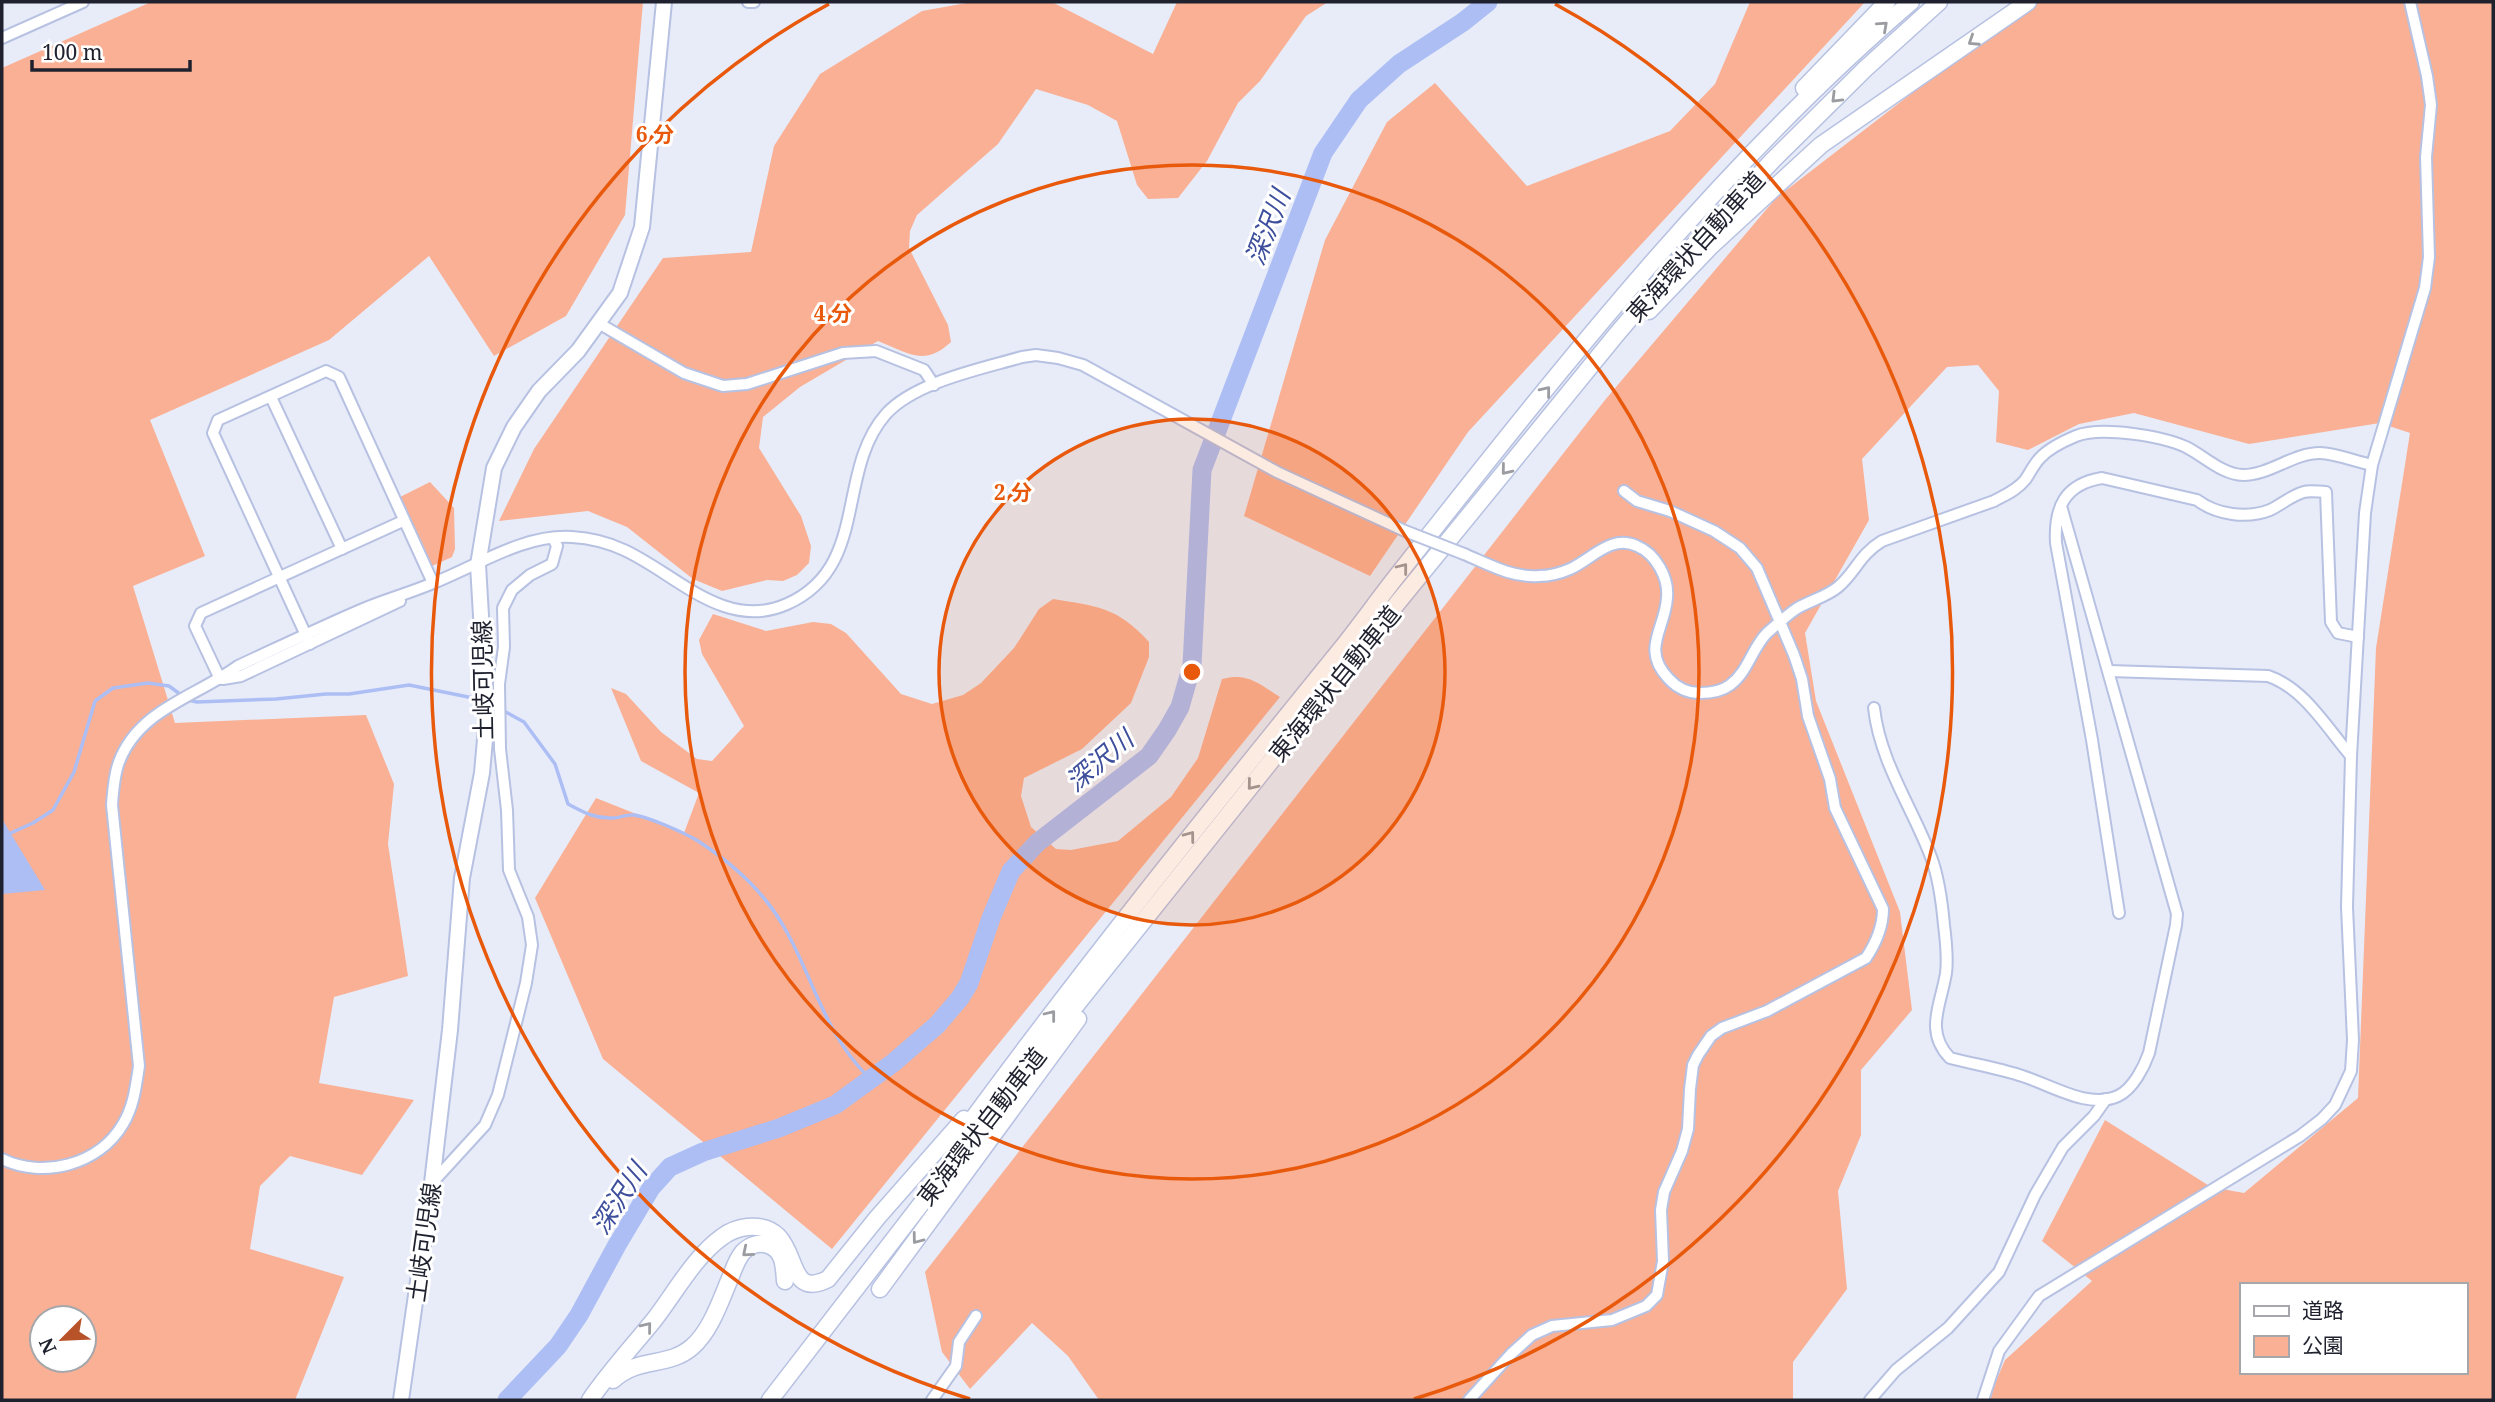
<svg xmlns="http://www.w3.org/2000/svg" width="2495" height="1402" viewBox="0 0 2495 1402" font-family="'Noto Serif','Noto Sans JP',serif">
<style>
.green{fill:#f9b094;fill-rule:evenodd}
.water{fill:#adbef4}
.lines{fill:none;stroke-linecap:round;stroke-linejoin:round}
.stream{stroke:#adbef4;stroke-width:3.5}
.river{stroke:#adbef4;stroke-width:19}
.minor-casing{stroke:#b7c1e1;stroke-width:14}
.major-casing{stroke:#b7c1e1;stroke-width:18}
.highway-casing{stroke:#b7c1e1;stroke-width:19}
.minor{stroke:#fff;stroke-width:10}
.major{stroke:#fff;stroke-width:14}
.highway{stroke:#fff;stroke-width:16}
.minor-bridge-casing{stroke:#b7c1e1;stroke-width:14;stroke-linecap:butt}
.minor-bridge{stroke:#fff;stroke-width:10}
.oneway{stroke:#9a9ca1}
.ring{fill:none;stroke:#e8590c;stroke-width:3.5}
.labels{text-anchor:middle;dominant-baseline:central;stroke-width:6;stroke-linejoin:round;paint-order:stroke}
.street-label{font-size:24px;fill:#1f222e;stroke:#fff}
.water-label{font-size:26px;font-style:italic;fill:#3d4e9c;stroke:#fff}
.centre{fill:#e8590c;stroke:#fff;stroke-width:3.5}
.ring-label{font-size:21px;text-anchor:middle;font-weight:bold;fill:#e8590c;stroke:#fff;stroke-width:6;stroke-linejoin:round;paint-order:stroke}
</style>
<rect width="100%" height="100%" fill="#e8ecf9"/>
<g class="green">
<path d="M151,2H643L625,215L566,316L494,356L429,256L329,340L150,420L205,556L133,586L175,723L366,715L394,784L388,844L408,976L334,997L319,1083L414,1100L362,1175L290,1156L260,1186L250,1249L344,1277L295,1400H2V68ZM42,1318H84V1360H42Z"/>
<path d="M972,2H1052L1153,54L1177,2H1328L1306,16L1260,81L1238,103L1207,161L1178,198L1148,199L1137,185L1117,121L1088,105L1036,89L998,144L917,215L910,231L909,248L948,325L951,342C924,367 908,353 878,341L800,387L763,417L759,448L801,516L811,546L809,563L797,575L783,581L767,580L722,591L693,579L627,527L588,511L499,521L534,449L663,258L751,252L774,146L820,74L922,11Z"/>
<polygon points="1750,2 1865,2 1468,432 1370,576 1244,516 1325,240 1387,122 1435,83 1527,186 1670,131 1715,84"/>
<path d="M2030,2H2493V1400H1988L2005,1360L2092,1281L2042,1241L2105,1120L2211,1187L2244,1193L2358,1098L2376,648L2410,433L2380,423L2249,444L2134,413L2079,424L2028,450L1996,442L1999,391L1978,365L1947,367L1862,459L1869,520L1805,633L1816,701L1900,912L1912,1010L1861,1070V1135L1838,1191L1847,1289L1793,1362V1400H1099L1068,1356L1032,1323L970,1389L942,1352L925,1272L1605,400L1776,198ZM2241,1285H2465V1372H2241Z"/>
<polygon points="430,482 454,508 455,549 452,557 432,566 400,497"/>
<path d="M1053,599C1096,606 1118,607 1149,642V657L1131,703L1082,749L1024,778L1021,796L1031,827L1056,849L1071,850L1118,841L1171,797L1198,758L1222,679C1248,672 1259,684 1280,697L832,1249L603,1059L535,898L596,798L684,833L699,793L641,761L611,688L626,694L661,732L697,759L712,761L744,726L702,654L699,640L713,614L766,631L813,622L831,624L846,633L901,694L932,704L963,695L981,683L1014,648L1039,609Z"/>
</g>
<polygon class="water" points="2,819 45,890 2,894"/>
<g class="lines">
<g class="stream">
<path d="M502,710L524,722L555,764L568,804C583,812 595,819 613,818C620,818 627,814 634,815C649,817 685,833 698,841C732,863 764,892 784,927C815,981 823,1032 870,1079"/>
<polyline points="2,837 33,823 53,810 74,772 95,701 113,688 148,683 169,686 188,700 197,702 276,699 326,694 349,694 409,685 483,700"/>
</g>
<polyline class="river" points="507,1400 558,1346 579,1315 617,1245 651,1188 670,1167 703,1152 779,1128 835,1105 893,1063 937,1025 960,998 969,983 991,918 1011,871 1037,843 1149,756 1167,730 1180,707 1192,665 1202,470 1323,153 1359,100 1399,64 1463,22 1488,2"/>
<g class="minor-casing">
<g id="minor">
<polyline points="748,2 754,2"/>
<polyline points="2,38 83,2"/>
<polyline points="600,324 684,373 723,386 747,384 843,353 876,351 924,370 934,385"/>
<polyline points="271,397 342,549"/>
<path d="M1464,554C1488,564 1512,578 1539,576C1550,576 1561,573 1570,569C1592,559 1611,534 1637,546C1656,554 1669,578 1667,598C1665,629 1641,649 1668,678C1676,687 1687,693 1700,693C1710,693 1722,691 1730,685C1748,672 1752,648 1767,633C1776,625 1786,616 1796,609C1809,601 1826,597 1838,587C1856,572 1859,555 1882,541L1994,501C2005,495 2017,490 2025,480C2030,473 2034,464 2040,458C2049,448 2064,441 2076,436C2101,426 2162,436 2186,447C2204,456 2223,475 2243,475C2270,475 2293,453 2320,453C2334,453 2357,462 2372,465"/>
<polyline points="310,644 213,433 218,420 326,371 339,377 433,583"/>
<path d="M2109,671L2268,676C2304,688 2327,728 2351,756"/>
<polyline points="220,679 195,626 201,613 403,521"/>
<polyline points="223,679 241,676 400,601"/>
<path d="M1874,708C1880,762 1912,807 1931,857C1939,878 1942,903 1944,925C1946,941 1948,958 1946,973C1941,1005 1924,1031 1950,1058C1973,1064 1997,1068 2019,1075C2048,1083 2087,1110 2118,1096C2133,1089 2144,1067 2149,1053L2176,925L2177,914L2061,506"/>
<path d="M2119,913L2092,740L2056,543C2054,507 2065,484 2102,478L2197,500C2217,515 2247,519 2270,510C2281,505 2292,495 2304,492C2310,490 2319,492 2326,492L2331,622L2338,633L2358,637"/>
<path d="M2,1159C43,1179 99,1165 123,1124C134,1106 136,1085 139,1066L112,805C113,791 114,775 119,762C139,709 196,697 238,666C279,647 321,627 363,609C387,599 413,592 438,581C480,564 525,534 572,537C589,538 609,543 624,550C675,573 725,632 787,604C870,567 835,472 886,414C915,382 981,369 1022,357L1036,355L1058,358L1083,365L1277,472L1405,531"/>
<polyline points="432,1183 485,1125 498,1095 526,983 532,945 528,917 509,870 507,810 500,749 499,684 504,647 503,608 512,590 530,575 552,564 557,546 553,538"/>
<polyline points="932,1400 956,1366 959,1342 976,1316"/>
<path d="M1469,1400L1511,1354L1532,1335L1552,1326L1612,1320L1646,1306L1657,1295L1663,1261L1661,1210L1664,1192L1682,1151L1688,1129L1690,1089L1693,1065L1698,1055L1711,1036L1722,1028L1767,1011L1866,958C1876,943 1883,928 1883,909L1835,808L1830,779L1808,716L1802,679L1794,655L1757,568L1740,548L1714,531L1670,511L1637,501L1624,491"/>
<polyline points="1870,1400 1896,1370 1948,1328 1999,1272 2035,1195 2063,1147 2094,1116 2106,1099"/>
<polyline points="1983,1400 1999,1351 2039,1296 2300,1136 2322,1119 2335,1105 2351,1071 2353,1040 2347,907 2351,756 2365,513 2372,465 2425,288 2429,257 2426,157 2431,105 2427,76 2410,2"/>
</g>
</g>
<g class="major-casing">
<polyline id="major" points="401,1400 432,1183 450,1030 462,878 482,773 487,717 478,565 494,468 514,427 539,391 578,351 620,293 642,227 664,2"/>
</g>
<g class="highway-casing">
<g id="highway">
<polyline points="1804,88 1887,2"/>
<polyline points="1649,311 1711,246 1821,145 2028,2"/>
<path d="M961,1135C1082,969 1212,808 1341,649C1362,623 1380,597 1400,572C1558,372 1717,168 1911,2"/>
<polyline points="880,1289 1078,1019"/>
<path d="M613,1380C639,1356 668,1368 692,1347C711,1331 721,1299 731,1276C734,1268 737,1259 743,1252C750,1245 759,1242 768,1245C784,1250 784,1267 785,1281"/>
<path d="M590,1400C609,1372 633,1346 654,1320C675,1293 694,1257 722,1237C730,1231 738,1228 747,1227C807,1221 778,1304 828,1279L877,1218L964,1119"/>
<polyline points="770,1400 1022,1073 1386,617 1616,335 1678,262 1772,161 1865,69 1939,2"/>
</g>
</g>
<use href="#minor" class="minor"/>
<use href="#major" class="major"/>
<use href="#highway" class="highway"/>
<g class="minor-bridge-casing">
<polyline id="minor-bridge" points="1405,531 1464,554"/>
</g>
<use href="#minor-bridge" class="minor-bridge"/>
</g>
<defs><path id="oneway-chevron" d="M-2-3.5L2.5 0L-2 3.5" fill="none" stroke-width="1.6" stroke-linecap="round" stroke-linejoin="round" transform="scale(1.75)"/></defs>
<g class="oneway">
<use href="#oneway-chevron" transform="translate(1883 26) rotate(-42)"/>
<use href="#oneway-chevron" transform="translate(1973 41) rotate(147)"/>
<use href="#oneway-chevron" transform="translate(1836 98) rotate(135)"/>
<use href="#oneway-chevron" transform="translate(1546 391) rotate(-51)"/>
<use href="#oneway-chevron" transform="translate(1506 470) rotate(129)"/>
<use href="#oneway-chevron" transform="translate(1403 568) rotate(-52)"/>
<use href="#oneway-chevron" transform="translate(1252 785) rotate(129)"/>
<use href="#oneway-chevron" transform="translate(1190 836) rotate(-53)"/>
<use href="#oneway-chevron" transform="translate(1051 1015) rotate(-52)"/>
<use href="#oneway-chevron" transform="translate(917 1239) rotate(127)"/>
<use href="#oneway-chevron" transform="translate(747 1252) rotate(140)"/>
<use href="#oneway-chevron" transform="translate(647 1327) rotate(-51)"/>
</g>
<circle cx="1192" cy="672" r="253" fill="#e8590c" fill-opacity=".12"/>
<g class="ring">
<circle cx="1192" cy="672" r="253"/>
<circle cx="1192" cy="672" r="507"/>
<path d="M970 1399A760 760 0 0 1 829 4M1555 4A760 760 0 0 1 1414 1399"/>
</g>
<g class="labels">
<g class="street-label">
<text transform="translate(1695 246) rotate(-48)">東海環状自動車道</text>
<text transform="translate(482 680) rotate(-91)">土岐可児線</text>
<text transform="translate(1334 683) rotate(-51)">東海環状自動車道</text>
<text transform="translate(981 1126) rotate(-52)">東海環状自動車道</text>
<text transform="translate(423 1242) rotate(-82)">土岐可児線</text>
</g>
<g class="water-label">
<text transform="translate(1267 227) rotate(-69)">深沢川</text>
<text transform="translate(1099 760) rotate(-40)">深沢川</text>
<text transform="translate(618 1198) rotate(-57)">深沢川</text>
</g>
</g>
<circle cx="1192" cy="672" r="10" class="centre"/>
<g class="ring-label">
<text x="655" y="142">6 分</text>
<text x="833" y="321">4 分</text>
<text x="1013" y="500">2 分</text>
</g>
<rect width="2495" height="1402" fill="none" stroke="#1f222e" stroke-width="7"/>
<rect x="2240" y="1283" width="228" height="91" fill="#ffffff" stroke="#a5a7ab" stroke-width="2"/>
<rect x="2254" y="1306" width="35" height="10" fill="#ffffff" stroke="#a5a7ab" stroke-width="2"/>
<text x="2302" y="1318" font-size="21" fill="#1f222e">道路</text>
<rect x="2254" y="1336" width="35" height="21" fill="#f9b094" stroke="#a5a7ab" stroke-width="2"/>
<text x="2302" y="1353" font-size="21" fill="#1f222e">公園</text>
<g transform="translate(63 1339) rotate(246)"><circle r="33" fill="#ffffff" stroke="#a5a7ab" stroke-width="2"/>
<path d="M0-5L12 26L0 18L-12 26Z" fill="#b85228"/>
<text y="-10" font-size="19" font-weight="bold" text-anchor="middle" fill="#1f222e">N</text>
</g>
<path d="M32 60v10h158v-10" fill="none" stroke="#1f222e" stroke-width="3.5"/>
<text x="42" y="60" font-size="21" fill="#1f222e" stroke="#ffffff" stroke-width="5" paint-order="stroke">100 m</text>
</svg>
